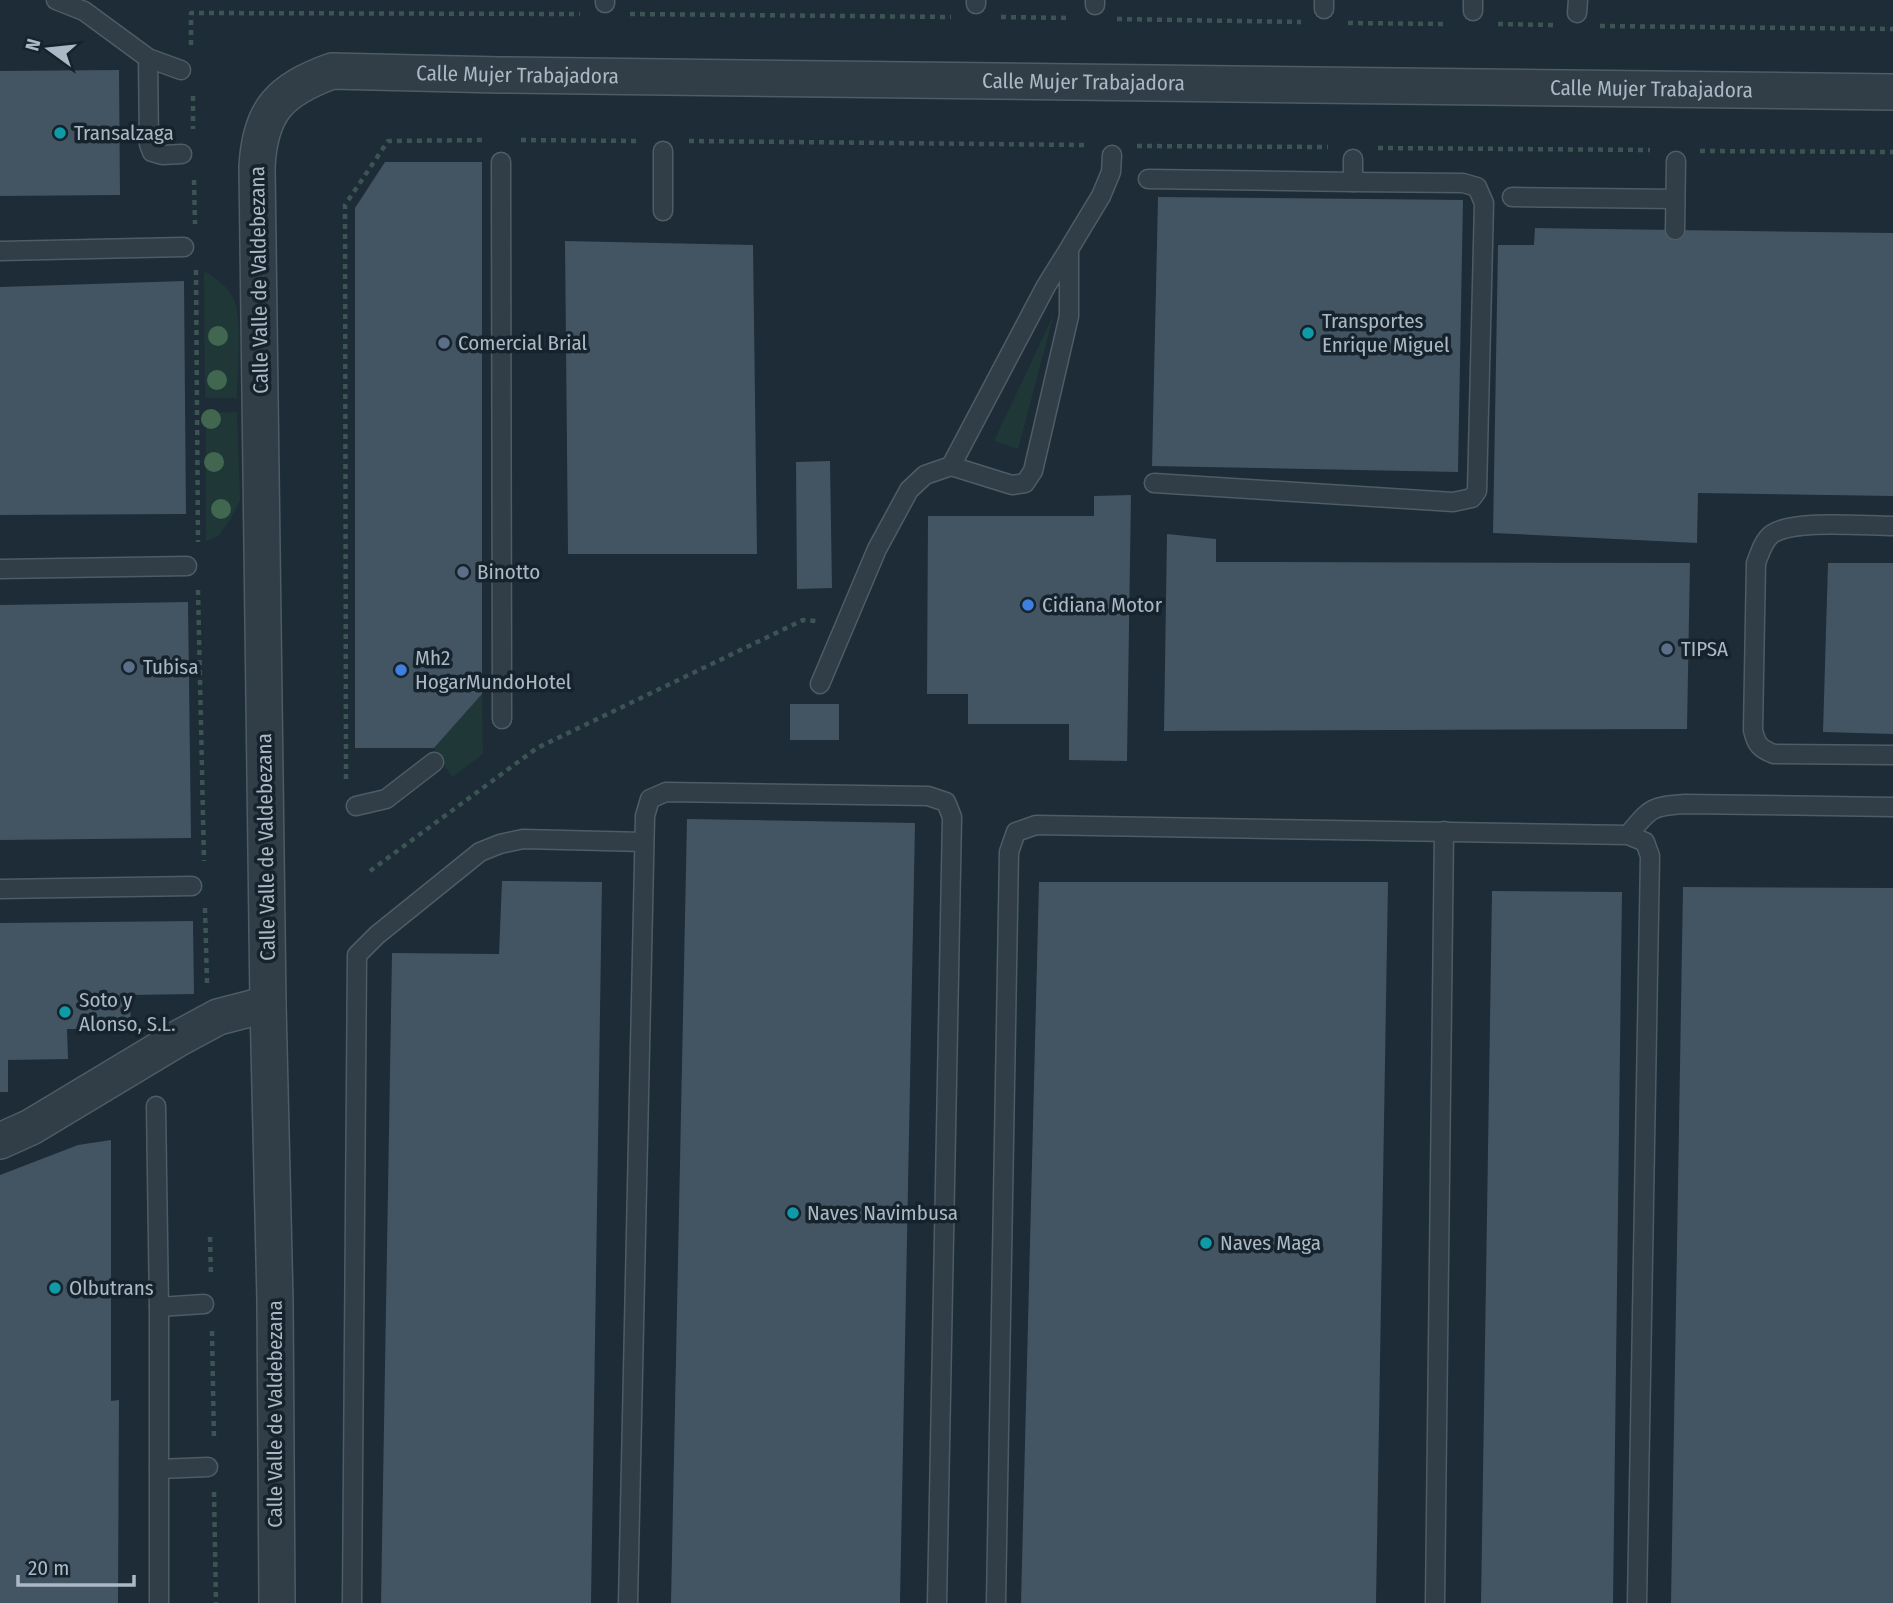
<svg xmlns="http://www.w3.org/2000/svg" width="1893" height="1603" viewBox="0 0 1893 1603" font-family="'Fira Sans Condensed',sans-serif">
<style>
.green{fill:#1f3837}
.building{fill:#435462}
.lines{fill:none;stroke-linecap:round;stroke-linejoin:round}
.lane-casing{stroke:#4e5c66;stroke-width:21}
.street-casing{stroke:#4e5c66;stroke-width:38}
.path{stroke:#3c5554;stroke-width:4.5;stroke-dasharray:5 5;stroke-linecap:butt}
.lane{stroke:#313e48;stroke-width:18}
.street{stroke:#313e48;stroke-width:35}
.tree{fill:#426750}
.culture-dot{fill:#0f9aa8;stroke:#17232c;stroke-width:2.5}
.service-dot{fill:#5c6f8a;stroke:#17232c;stroke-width:2.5}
.shop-dot{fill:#3f7fe0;stroke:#17232c;stroke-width:2.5}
.labels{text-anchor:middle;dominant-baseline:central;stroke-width:7;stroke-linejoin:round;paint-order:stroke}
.street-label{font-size:21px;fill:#aab9c5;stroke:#17232c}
.poi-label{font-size:21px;fill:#aab9c5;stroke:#17232c;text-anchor:start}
</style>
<rect width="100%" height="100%" fill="#1d2c37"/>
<g class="green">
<path d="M204,271C214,277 227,286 233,297C243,316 237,374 237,398H205Z"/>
<polygon points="1054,314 1018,449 994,441"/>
<polygon points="237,412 240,500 230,520 218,536 206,541 206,413"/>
<polygon points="482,694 483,754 452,777 434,748"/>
</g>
<g class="building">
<polygon points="119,70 120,195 0,196 0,71"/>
<polygon points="385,162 482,162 482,694 434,748 355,748 355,208"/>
<polygon points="1158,197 1463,200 1458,472 1152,466"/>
<polygon points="1535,228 1893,233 1893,496 1698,493 1697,543 1493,533 1498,245 1534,245"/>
<polygon points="565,241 753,245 757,554 568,554"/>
<polygon points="184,281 186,514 0,515 0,287"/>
<polygon points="830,461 832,588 797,589 796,462"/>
<polygon points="1131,495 1127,761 1069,760 1069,724 968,724 968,694 927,694 928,516 1094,516 1094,496"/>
<polygon points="1167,534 1216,539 1216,562 1690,563 1687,729 1164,731"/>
<polygon points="1828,563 1893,563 1893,734 1823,732"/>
<polygon points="188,602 191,838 0,840 0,605"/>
<rect x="790" y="704" width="49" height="36"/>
<polygon points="687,819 915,823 900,1603 671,1603"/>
<polygon points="502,881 602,882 591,1603 381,1603 392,953 499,954"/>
<polygon points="1039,882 1388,882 1376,1603 1021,1603"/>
<polygon points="1683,887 1893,888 1893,1603 1671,1603"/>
<polygon points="1492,891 1622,892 1613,1603 1481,1603"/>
<polygon points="193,921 194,994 130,995 131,1029 67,1029 68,1059 8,1060 8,1092 0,1092 0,923"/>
<polygon points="111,1140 111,1401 119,1400 118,1603 0,1603 0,1175 78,1145"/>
</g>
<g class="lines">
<g class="lane-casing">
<g id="lane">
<polyline points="56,0 84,11 148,58"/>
<polyline points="1095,0 1095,5"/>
<polyline points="1324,0 1324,9"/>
<polyline points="1473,0 1473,11"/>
<polyline points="605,3 605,0"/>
<polyline points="976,4 976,0"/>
<polyline points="1577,13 1578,0"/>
<polyline points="181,70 148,58 149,144 152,152 162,155 182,154"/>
<polyline points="501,162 502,719"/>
<polyline points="1148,179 1353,182 1353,159"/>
<polyline points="1512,197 1675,199"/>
<polyline points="663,211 663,151"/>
<polyline points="1675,230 1676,161"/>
<polyline points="1069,249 1046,286 951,466 1012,485 1025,483 1033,471 1069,316 1069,249 1101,196 1111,172 1112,155"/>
<polyline points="0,251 184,247"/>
<polyline points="1154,483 1453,502 1472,498 1477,491 1484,203 1477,187 1463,183 1353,182"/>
<path d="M1893,526C1864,526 1795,519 1772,534C1763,541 1760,553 1756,563L1753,730C1756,744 1760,749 1774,754L1893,755"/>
<polyline points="0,569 187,566"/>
<polyline points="820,684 877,549 909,490 925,475 951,466"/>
<polyline points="356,806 386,799 434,762"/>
<path d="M1628,835C1650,809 1650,806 1685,804L1893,807"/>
<polyline points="0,889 192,886"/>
<polyline points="156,1106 159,1307 159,1603"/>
<polyline points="159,1307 204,1304"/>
<polyline points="159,1469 208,1467"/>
<polyline points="352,1603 357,955 377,935 480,852 500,844 523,839 644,842"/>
<polyline points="628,1603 645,816 650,799 666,792 928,796 946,802 952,817 937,1603"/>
<polyline points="996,1603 1009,852 1016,832 1036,825 1628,835 1645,842 1650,856 1637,1603"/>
<polyline points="1435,1603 1444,831"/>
</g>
</g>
<g class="street-casing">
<g id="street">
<polyline points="0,1141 31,1127 179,1038 218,1017 268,1004"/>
<path id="s1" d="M277,1603L275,1301L268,1004L257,167C260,110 280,90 332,71L500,75L1893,92"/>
</g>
</g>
<g class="path">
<polyline points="630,14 951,17"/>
<polyline points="1001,17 1070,18"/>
<polyline points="1117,19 1301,22"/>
<polyline points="1348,23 1448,24"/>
<polyline points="1498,24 1553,25"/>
<polyline points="1600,26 1893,29"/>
<polyline points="191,45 191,13 580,14"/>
<polyline points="193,96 193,129"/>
<polyline points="521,140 638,141"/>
<polyline points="689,141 1086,145"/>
<polyline points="1137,146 1328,147"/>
<polyline points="1378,148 1650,150"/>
<polyline points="1700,151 1893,152"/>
<polyline points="194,180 195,224"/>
<polyline points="196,270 198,542"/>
<polyline points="198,590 204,861"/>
<polyline points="346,779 345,205 388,141 484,140"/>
<polyline points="370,871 537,748 803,620 817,621"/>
<polyline points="205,908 207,983"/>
<polyline points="210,1237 211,1277"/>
<polyline points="212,1331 214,1441"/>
<polyline points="214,1492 216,1603"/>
</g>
<use href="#lane" class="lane"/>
<use href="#street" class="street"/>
</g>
<g class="tree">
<circle cx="218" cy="336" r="10"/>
<circle cx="217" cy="380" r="10"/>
<circle cx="211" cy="419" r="10"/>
<circle cx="214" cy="462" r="10"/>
<circle cx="221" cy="509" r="10"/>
</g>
<g class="culture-dot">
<circle cx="60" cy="133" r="7"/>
<circle cx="1308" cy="333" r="7"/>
<circle cx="65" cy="1012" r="7"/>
<circle cx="793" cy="1213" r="7"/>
<circle cx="1206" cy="1243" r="7"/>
<circle cx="55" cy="1288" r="7"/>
</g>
<g class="service-dot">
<circle cx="444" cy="343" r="7"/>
<circle cx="463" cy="572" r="7"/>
<circle cx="1667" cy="649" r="7"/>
<circle cx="129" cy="667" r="7"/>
</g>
<g class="shop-dot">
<circle cx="1028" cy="605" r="7"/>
<circle cx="401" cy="670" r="7"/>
</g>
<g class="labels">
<g class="street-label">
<text stroke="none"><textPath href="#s1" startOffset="1754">Calle Mujer Trabajadora</textPath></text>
<text stroke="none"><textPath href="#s1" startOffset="2320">Calle Mujer Trabajadora</textPath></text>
<text stroke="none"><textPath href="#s1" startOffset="2888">Calle Mujer Trabajadora</textPath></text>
<text transform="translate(259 280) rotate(-91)">Calle Valle de Valdebezana</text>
<text transform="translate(266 847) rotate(-91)">Calle Valle de Valdebezana</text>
<text transform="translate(275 1414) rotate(-90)">Calle Valle de Valdebezana</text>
</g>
<g class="poi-label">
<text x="74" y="133">Transalzaga</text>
<text x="1322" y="321">Transportes<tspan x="1322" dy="24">Enrique Miguel</tspan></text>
<text x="458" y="343">Comercial Brial</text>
<text x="477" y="572">Binotto</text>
<text x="1042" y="605">Cidiana Motor</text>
<text x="1681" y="649">TIPSA</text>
<text x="415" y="658">Mh2<tspan x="415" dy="24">HogarMundoHotel</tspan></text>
<text x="143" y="667">Tubisa</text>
<text x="79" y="1000">Soto y<tspan x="79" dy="24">Alonso, S.L.</tspan></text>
<text x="807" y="1213">Naves Navimbusa</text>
<text x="1220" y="1243">Naves Maga</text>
<text x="69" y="1288">Olbutrans</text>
</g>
</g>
<g transform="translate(49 49) rotate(285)" stroke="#17232c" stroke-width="5" paint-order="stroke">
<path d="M0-5L12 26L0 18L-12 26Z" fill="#aab9c5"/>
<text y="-10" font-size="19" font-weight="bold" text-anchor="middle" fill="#aab9c5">N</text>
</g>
<path d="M18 1575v10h116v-10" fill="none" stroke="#aab9c5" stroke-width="3.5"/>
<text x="28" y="1575" font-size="21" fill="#aab9c5" stroke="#17232c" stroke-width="5" paint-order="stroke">20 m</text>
</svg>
